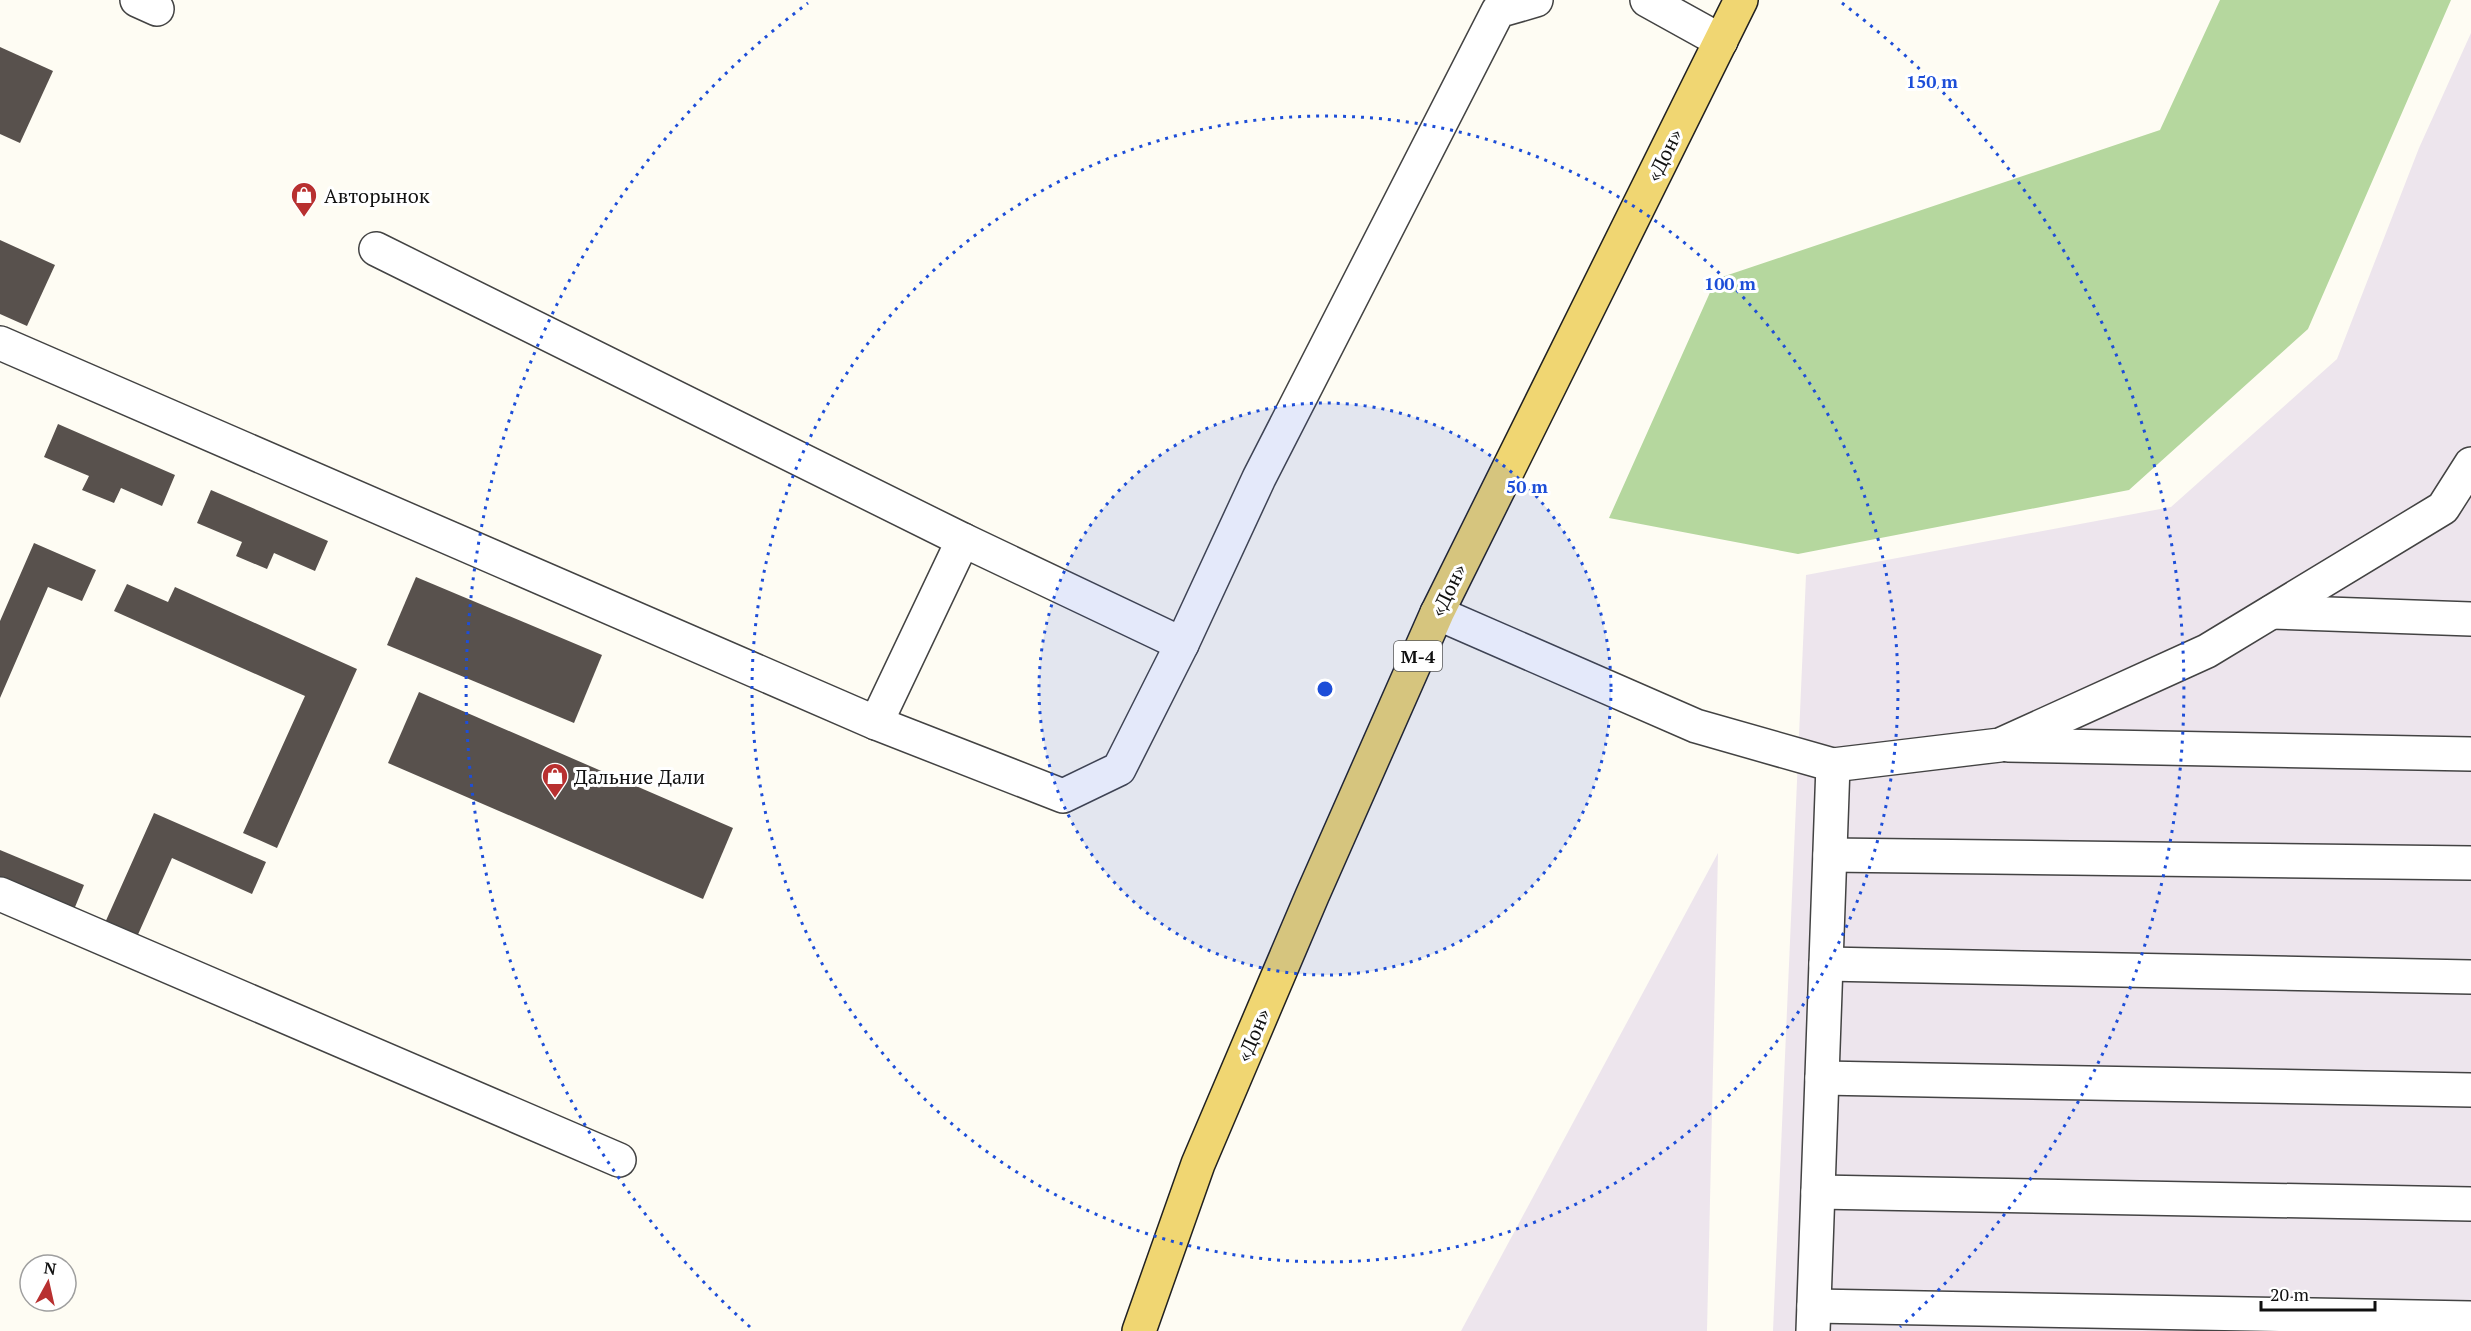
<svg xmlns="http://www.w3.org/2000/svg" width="2471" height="1331" viewBox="0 0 2471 1331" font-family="'PT Serif',serif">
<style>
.industrial{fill:#ede5ed}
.forest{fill:#b5d79e}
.building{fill:#58514d}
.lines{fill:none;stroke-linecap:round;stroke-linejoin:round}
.minor-casing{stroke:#434343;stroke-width:36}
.major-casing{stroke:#212121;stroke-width:36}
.minor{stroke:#fff;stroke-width:33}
.major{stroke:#f0d672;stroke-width:33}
.ring{fill:none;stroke:#1d4ed8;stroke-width:3;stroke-dasharray:3 6}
.labels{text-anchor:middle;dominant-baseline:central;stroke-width:6;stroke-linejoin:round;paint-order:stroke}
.shield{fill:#fff;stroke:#585858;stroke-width:1.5}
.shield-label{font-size:18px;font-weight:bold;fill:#101010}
.street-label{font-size:20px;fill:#101010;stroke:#fff}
.poi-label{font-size:20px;fill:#101010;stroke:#fff;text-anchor:start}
.centre{fill:#1d4ed8;stroke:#fff;stroke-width:3}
.ring-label{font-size:18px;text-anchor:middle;font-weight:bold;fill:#1d4ed8;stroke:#fff;stroke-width:6;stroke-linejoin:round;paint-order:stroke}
</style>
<rect width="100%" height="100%" fill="#fefcf3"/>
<g class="industrial">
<polygon points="2471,33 2471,1331 1773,1331 1806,575 2171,507 2337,359 2419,148"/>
<polygon points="1718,853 1707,1331 1461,1331"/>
</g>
<polygon class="forest" points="2220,0 2451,0 2308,329 2129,490 1798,554 1609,518 1716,279 2160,130"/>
<g class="building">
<polygon points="0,47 53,71 20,143 0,134"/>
<polygon points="0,240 55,265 27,326 0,314"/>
<polygon points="58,424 175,475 162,506 121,488 114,503 82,490 89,476 44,457"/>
<polygon points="211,490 328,541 315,571 274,553 267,569 236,556 242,542 197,523"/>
<polygon points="34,543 96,570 82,601 48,587 0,698 0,621"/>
<polygon points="416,577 602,655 574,723 387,645"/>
<polygon points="127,584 168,602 175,587 357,669 277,848 243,833 305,696 114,611"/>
<polygon points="419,692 733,828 703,899 388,763"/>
<polygon points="154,813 266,862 252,894 172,858 136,939 104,925"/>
<polygon points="0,850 84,885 73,912 0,882"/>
</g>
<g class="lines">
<g class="minor-casing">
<g id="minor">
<polyline points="137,0 157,9"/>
<polyline points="1647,0 1721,41"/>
<polyline points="376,249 963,540"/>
<polyline points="0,343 876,723 1063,796 1119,769 1182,644 1259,478 1498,11 1536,0"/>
<polyline points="2272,612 2471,619"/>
<polyline points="1437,613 1696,726 1833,765 1813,1331"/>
<polyline points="876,723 963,540 1182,644"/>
<polyline points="2008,745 2471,754"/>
<polyline points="1833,765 2000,745 2207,651 2443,508 2471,464"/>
<polyline points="1830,855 2471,863"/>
<polyline points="0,894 619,1160"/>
<polyline points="1826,964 2471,977"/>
<polyline points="1822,1078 2471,1090"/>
<polyline points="1818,1192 2471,1204"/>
<polyline points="1814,1306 2471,1318"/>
</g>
</g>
<g class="major-casing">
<polyline id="major" points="1139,1331 1198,1164 1312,896 1437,613 1741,0"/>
</g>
<use href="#minor" class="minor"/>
<use href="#major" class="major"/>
</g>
<circle cx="1325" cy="689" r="286" fill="#1d4ed8" fill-opacity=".12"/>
<g class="ring">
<circle cx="1325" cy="689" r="286"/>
<circle cx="1325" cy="689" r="573"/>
<path d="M750 1327A859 859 0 0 1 808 3M1842 3A859 859 0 0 1 1900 1327"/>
</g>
<defs>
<g id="shop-pin" transform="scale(1.35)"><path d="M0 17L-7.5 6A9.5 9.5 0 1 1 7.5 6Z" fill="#b83030" stroke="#fff"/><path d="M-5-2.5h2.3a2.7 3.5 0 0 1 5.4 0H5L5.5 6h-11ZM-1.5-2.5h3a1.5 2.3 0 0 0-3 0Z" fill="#fff"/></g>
</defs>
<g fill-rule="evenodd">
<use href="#shop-pin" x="304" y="195"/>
<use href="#shop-pin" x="555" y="776"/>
</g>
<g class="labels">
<rect class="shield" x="1394" y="641" width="48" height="30" rx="4.5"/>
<g class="shield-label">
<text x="1418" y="656">М-4</text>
</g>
<g class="street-label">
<text transform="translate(1664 155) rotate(-64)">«Дон»</text>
<text transform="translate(1448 590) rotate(-64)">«Дон»</text>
<text transform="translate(1253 1035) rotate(-67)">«Дон»</text>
</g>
<g class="poi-label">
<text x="324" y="195">Авторынок</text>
<text x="574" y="776">Дальние Дали</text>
</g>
</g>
<circle cx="1325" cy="689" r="9" class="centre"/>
<g class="ring-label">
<text x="1932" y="88">150 m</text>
<text x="1730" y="290">100 m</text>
<text x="1527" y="493">50 m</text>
</g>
<g transform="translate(48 1283) rotate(8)"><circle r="28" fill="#ffffff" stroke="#9f9f9f" stroke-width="1.5"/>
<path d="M0-4.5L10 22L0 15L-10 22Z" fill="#b83030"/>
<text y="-9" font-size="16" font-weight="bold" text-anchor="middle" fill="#101010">N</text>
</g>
<path d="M2261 1301v9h114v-9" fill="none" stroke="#101010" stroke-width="3"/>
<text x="2270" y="1301" font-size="18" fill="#101010" stroke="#ffffff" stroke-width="4.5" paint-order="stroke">20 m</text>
</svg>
